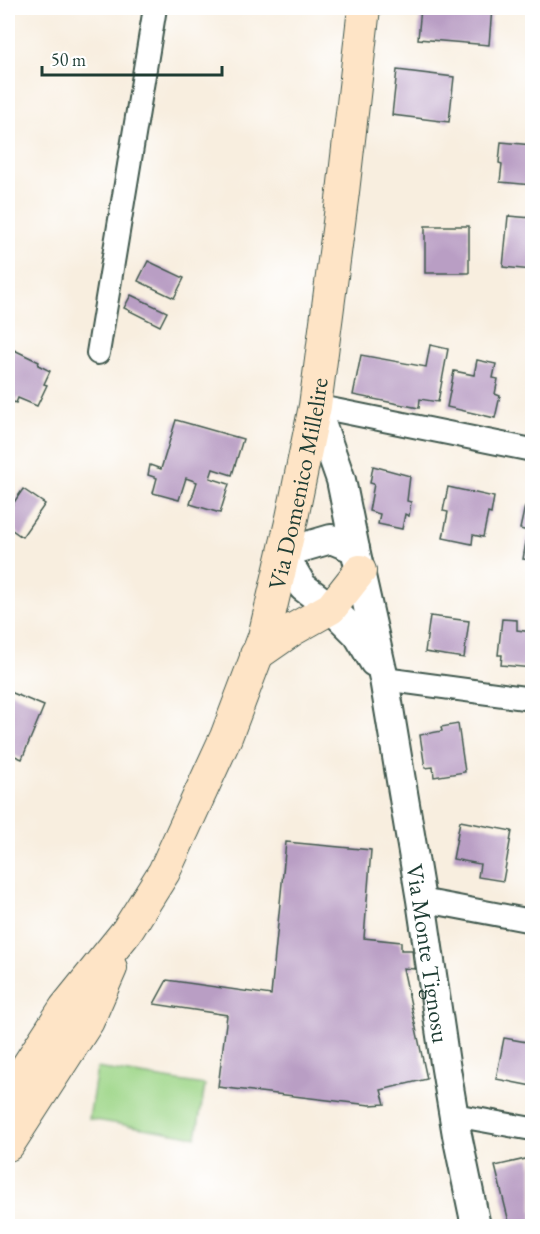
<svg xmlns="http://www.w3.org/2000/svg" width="540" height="1234" viewBox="0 0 540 1234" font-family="'EB Garamond',serif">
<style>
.green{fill:#9ed688;stroke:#5e8a5e;stroke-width:1.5}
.building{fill:#b99ec4}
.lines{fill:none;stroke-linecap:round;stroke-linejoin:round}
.minor-casing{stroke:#40584e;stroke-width:26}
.tertiary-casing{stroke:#40584e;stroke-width:32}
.secondary-casing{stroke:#40584e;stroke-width:34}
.minor{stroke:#fff;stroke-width:22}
.tertiary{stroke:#fff;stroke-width:28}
.secondary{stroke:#fee4c6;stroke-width:32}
.labels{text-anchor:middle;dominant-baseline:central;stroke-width:5;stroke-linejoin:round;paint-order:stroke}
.street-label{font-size:24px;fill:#1f3d34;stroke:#fff}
</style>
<rect width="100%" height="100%" fill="#fff"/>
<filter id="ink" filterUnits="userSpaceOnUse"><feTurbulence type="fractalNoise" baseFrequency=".0167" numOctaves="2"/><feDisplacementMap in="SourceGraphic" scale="12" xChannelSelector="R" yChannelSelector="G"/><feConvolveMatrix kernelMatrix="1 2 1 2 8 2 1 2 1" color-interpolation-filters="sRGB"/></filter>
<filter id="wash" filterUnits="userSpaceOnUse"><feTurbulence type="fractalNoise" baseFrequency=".008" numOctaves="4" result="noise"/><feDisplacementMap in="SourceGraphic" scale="24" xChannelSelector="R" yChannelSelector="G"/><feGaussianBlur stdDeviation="1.35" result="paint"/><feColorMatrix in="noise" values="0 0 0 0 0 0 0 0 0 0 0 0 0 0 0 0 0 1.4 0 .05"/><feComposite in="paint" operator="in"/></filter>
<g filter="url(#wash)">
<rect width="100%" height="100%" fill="#f8eedf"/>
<polygon class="green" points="97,1068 205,1085 196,1137 89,1119"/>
<g id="blocks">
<g class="building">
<polygon points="421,8 492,8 489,45 418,39"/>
<polygon points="397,70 454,77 449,122 392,115"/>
<polygon points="501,142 532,145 532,185 500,182 502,164 499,163"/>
<polygon points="508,216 532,218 532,270 503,267"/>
<rect x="425" y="226" width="44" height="47"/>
<polygon points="148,261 184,278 174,298 138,281"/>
<polygon points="131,295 167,312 160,326 124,308"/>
<polygon points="430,345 448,349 438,402 420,399 419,408 353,395 361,355 426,367"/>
<polygon points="8,347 39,362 38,365 50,371 44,384 47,385 37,406 18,398 16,403 8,400"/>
<polygon points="477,360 496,364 493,378 498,379 495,394 500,396 495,418 447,407 454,371 474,375"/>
<polygon points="176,420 243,439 232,475 213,469 210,478 229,484 220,513 190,504 197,482 186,478 179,500 153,493 157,478 148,475 150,465 161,469"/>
<polygon points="373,466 410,476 407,501 411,502 409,516 405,514 402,529 378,524 380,514 369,511 374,484 370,483"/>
<polygon points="448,487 494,497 491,514 488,513 483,537 473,535 472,544 443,538 448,512 443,511"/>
<polygon points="23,489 45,504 22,537 8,527 8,511"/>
<polygon points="525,506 532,507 532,560 523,559 528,531 520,529"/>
<polygon points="430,616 469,621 464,658 425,652"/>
<polygon points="502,619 517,620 517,630 532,632 532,668 501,665 502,655 498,655"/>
<polygon points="8,691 44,706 22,759 8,753"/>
<polygon points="458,724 465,772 434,777 433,767 425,768 420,735 442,731 441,727"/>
<polygon points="460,821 512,831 503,881 478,877 480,864 453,859"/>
<polygon points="286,842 371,850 364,938 401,942 401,950 412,950 414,969 403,968 427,1079 381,1090 385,1104 370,1105 218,1087 227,1015 154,1004 167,980 271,995"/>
<polygon points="504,1038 532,1043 532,1086 496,1079"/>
<polygon points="530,1158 532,1168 532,1226 510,1226 495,1166"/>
</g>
</g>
</g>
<g filter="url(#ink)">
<use href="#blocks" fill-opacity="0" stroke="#40584e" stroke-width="1.5"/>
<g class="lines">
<g class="minor-casing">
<g id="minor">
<polyline points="98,353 155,8"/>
<polyline points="315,406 532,450"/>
<polyline points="384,679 532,699"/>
<polyline points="421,900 532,921"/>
<polyline points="454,1115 532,1129"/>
</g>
</g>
<g class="tertiary-casing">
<g id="tertiary">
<path id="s1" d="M315,406L341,480L355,549L384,679L421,900L445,1063L457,1135L476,1226"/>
<polyline points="355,549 331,539 283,553 303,587 331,608 358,635 374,662"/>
</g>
</g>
<g class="secondary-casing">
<g id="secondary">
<polyline points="256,655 292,630 331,608 360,571"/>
<path id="s2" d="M8,1096L65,1008L127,931L164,872L226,737L264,637L292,518L315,406L343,192L364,8"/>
<polyline points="8,1145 88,1021 111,968"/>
</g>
</g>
<use href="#minor" class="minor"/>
<use href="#tertiary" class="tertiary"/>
<use href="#secondary" class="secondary"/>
</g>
</g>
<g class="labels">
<g class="street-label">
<text stroke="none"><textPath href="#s2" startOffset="686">Via Domenico Millelire</textPath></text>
<text stroke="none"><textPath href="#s1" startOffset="560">Via Monte Tignosu</textPath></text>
</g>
</g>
<rect width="540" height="1234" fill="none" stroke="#fff" stroke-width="30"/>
<path d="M42 66v9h180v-9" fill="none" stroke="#1f3d34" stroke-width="3"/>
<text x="51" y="66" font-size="18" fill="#1f3d34" stroke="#ffffff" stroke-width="4.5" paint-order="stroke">50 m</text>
</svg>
